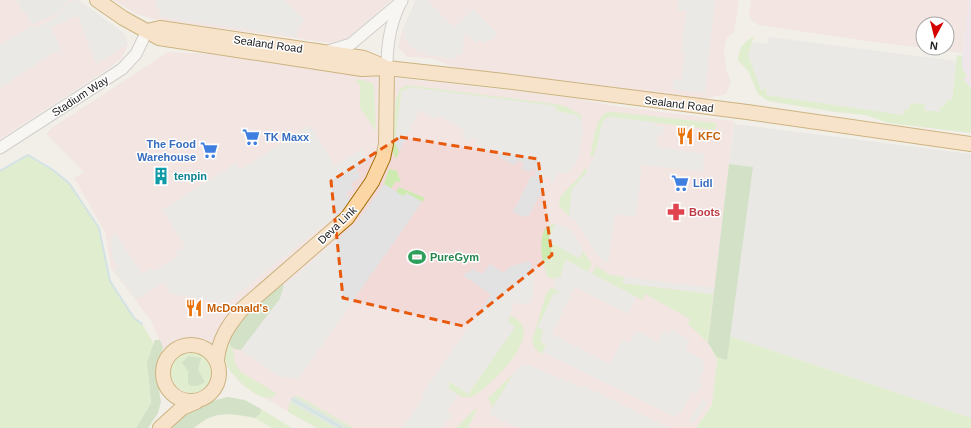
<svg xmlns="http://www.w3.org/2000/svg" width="971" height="428" viewBox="0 0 971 428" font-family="Helvetica,sans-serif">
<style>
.residential{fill:#e0dfdf}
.commercial{fill:#f2dad9}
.industrial{fill:#ebdbe8}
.farmland{fill:#eef0d5}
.grass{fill:#cdebb0}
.forest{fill:#add19e}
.wetland{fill:#c6e0d4}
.parking{fill:#e2e2e2}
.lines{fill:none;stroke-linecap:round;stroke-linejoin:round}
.stream{stroke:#aad3df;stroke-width:2}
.tertiary-casing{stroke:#a9a9a9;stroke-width:13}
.primary-casing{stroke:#a06b00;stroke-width:16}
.tertiary{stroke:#fff;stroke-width:11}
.primary{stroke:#fcd6a4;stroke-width:14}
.marked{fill:none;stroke:#e8590c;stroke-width:3;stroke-dasharray:8 5;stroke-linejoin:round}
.labels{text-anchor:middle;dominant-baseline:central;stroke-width:3;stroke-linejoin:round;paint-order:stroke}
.street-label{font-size:11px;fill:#222;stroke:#fff}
.food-label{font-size:11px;font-weight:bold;fill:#c56008;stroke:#fff;text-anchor:start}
.shop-label{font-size:11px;font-weight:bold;fill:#366cbe;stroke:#fff;text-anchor:start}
.culture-label{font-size:11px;font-weight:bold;fill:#0d838f;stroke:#fff;text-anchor:start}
.health-label{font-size:11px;font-weight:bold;fill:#be3a42;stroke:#fff;text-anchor:start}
.leisure-label{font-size:11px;font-weight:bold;fill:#27864d;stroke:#fff;text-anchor:start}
</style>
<rect width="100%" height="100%" fill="#f2efe9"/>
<g class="residential">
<polygon points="15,0 69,0 58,13 33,25"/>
<polygon points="734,124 971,154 971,418 709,329"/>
</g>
<g class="commercial">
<polygon points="0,0 15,0 33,24 58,13 69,0 78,0 125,34 128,44 122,58 105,71 0,139"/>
<polygon points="113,0 391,0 354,34 346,40 331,43 153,19 137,14"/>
<polygon points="416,0 739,0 734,33 727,37 724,49 726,69 731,82 726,94 704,99 461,70 430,58 407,57 398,47 403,28"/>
<polygon points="751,0 969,0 962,53 923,48 947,48 947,24 923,24 923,48 867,41 758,25 752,21 749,15"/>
<polygon points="168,52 213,54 389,77 567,97 615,106 734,121 708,343 717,359 712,405 696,428 317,428 242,385 213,346 203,339 184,339 163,348 151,321 111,268 105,232 74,178 84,172 46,134 50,129"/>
</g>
<polygon class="industrial" points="969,0 971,0 971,133 953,131"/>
<polygon class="farmland" points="228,413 255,418 272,428 194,428 203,420"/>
<g class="grass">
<path d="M754,36L751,45L761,90L767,88L903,115L904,110L911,103L925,104L939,112L940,107L947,99L952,100L957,55L962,56V68L967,76L963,79L971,88V133L889,123L865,115L835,112L768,101L758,94L748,71L738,60C739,47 743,43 754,36Z"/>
<polygon points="355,79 371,82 374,86 376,131 360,108 360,86"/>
<polygon points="407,85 556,104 567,107 581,115 583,129 582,121 556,111 556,107 402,90 395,143 399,152 396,159 391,147 396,99 400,89"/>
<path d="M607,112H614L716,123L715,130L609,117L593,157L590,156C594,142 594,119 607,112Z"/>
<polygon points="28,155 53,170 69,183 99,228 110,281 134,317 142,324 153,342 153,351 147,362 151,403 136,428 0,428 0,171"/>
<polygon points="585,168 587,170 586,173 572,190 569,216 559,206 560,197 580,176"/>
<polygon points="389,169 397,171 401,183 396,181 391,189 384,184"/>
<polygon points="399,187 425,198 422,202 407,193 403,197 396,192"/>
<path d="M556,223L548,241L580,258L583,251L592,264L588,272L563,275L555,279L548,277C542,264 537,239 547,226Z"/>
<polygon points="596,266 610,275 624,277 623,283 713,294 709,329 971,418 971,428 696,428 712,405 717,359 708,343 688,324 690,319 645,294 642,300 592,274"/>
<polygon points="551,288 557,289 559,295 554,293 538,327 543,330 541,341 546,346 542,354 535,349 532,341 546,294"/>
<path d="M510,315C515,318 521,321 523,327C530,349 489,386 472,397H462L449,389V381L468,394L515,327L508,322Z"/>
<path d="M229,343L233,349L235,364L241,372L276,393L275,396C262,406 231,376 226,364C223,357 227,349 229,343Z"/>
<circle cx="192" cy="372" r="21"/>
<polygon points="514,373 493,408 488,398"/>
<polygon points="294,396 298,396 354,428 349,428"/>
<polygon points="290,402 336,428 317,428 288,412"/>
<polygon points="261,409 292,428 272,428 255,418 260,414"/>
<polygon points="475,409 477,409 468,428 456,428"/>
</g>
<g class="forest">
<polygon points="729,164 753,167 727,360 717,357 708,343"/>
<path d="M283,284L284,286L280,299L241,350C203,347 271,293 280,285Z"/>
<polygon points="155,340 160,340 163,348 158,361 156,372 161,402 158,413 148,428 136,428 151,403 147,362"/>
<path d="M188,356L201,358L198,370L205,382C199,386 194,388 188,384V371L182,363Z"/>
<path d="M228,397L245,400L261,409L260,414L255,418C231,413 214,410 194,428H167L184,411L208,402Z"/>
</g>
<polygon class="wetland" points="294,396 349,428 336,428 290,402"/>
<g class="parking">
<polygon points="79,0 125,34 128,44 96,64 78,16 52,27 61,51 53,53 0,88 0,45 33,25 35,27 43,25 60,13 69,2"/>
<polygon points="156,0 285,0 305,20 299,27 297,37 159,17 160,9 156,9"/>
<polygon points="416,0 427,0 454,28 473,9 498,34 489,42 487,40 483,44 480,40 477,44 465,32 462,55 457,54 456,59 425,55 425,50 419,54 403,37 406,34 402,30"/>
<polygon points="678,0 715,0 705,93 675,90 673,85 674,79 681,80 685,54 681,53 686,11 678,10"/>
<polygon points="769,37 956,61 952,100 947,100 944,106 940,107 940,112 924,110 925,104 911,103 909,109 904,110 903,115 766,95 767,88 761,90 748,55 753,42 768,44"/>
<polygon points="408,87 556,106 556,111 577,115 582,121 583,129 579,157 571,169 566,173 558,173 552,184 549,178 545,177 542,181 546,183 528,217 524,215 523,217 513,212 531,176 535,177 536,171 533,168 530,172 521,169 524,163 518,160 515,165 498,157 501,151 495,149 492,153 475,144 478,140 471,137 469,141 462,138 465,131 439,115 436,119 419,110 399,152 395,143 402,90 407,91"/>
<polygon points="609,117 653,122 658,126 664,127 662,135 657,135 657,147 704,154 703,172 642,165 636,217 615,214 608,264 597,255 576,221 569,216 572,190 586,173 596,152 601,127 604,120"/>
<polygon points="310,125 335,166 362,149 369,161 356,169 361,177 351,184 354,189 346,193 352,202 227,303 171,294 163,282 136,300 114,270 118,267 113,259 110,239 116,234 142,274 151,268 154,271 178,256 176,252 185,246 162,210 236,163 240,170"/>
<polygon points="384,184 403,196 407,193 422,202 299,378 280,377 241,350 280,299 284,286 358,221"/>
<polygon points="556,223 573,231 583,251 579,258 548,241"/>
<polygon points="566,260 636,297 628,314 575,287 552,334 610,364 622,340 629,343 637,330 658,343 664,331 669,333 671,329 690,340 685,350 705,361 702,366 705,368 698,382 702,384 697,394 692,392 680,414 677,412 675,417 543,352 546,346 541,341 543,330 538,327 554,293 559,295 557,289 554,288 555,279 563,276 561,272"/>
<polygon points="530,261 534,281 532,299 530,299 529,304 513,303 508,322 515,327 468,394 449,381 449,389 458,395 447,411 452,415 442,428 402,428 424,397 421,395 491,295 463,275 473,269 482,274 490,264 504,273 509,267"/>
<polygon points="624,277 714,288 713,294 623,283"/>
<polygon points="529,365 580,387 584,386 669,428 518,428 489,414 514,373 521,366"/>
<polygon points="703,399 708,403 694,423 689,420"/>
</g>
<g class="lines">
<g class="stream">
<polyline points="0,171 28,155 53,170 69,183 99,228 110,281 134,318 142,324"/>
<polyline points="292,399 342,428"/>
</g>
<g class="tertiary-casing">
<g id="tertiary">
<polyline points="325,52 351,44 402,1"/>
<path d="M387,68C387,44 390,25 400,4"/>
<polyline points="0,148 122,69 136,54 147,31"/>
</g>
</g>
<g class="primary-casing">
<g id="primary">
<polyline points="97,0 123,18 159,38 362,69 387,68 504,81 747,112 971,144"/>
<polyline points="147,31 160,28 364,58 383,66"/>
<circle cx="191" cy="373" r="28"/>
<path d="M217,360C219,339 228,326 241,310L347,218L372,182L383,158L386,144L387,68"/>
<polyline points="160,428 182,408 196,402"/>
</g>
</g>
<use href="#tertiary" class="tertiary"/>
<use href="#primary" class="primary"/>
</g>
<path d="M0 0H971V428H0ZM400,137L538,159L552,255L463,326L343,298L331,181Z" fill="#f2efe9" fill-opacity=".55" fill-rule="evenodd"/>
<path class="marked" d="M400,137L538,159L552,255L463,326L343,298L331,181Z"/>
<defs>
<g id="restaurant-bare" transform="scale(1.38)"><path d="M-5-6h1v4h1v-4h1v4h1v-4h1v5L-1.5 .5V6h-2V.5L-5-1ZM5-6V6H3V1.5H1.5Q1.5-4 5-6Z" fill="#e8710a" stroke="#fff" stroke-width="2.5" paint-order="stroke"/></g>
<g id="supermarket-bare" transform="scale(1.38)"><path d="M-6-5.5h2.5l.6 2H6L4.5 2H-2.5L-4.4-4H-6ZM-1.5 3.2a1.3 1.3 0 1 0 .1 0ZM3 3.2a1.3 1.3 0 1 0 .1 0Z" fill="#3f7fe0" stroke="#fff" stroke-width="2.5" paint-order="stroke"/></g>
<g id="building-bare" transform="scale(1.38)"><path d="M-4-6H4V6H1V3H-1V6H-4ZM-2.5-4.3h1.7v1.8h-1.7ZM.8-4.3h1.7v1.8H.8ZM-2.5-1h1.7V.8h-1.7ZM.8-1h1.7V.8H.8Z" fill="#0f9aa8" stroke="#fff" stroke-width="2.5" paint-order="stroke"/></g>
<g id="pharmacy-bare" transform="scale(1.38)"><path d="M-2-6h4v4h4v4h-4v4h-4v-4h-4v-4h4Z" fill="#e0444e" stroke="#fff" stroke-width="2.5" paint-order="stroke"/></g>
<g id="stadium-bare" transform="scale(1.38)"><path d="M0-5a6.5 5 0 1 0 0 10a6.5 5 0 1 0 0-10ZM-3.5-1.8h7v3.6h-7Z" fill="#2e9e5b" stroke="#fff" stroke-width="2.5" paint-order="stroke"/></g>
</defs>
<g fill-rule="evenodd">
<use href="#restaurant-bare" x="685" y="136"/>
<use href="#supermarket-bare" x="251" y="137"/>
<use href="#supermarket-bare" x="209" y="150"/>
<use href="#building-bare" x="161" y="176"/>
<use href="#supermarket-bare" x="680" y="183"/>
<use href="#pharmacy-bare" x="676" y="212"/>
<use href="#stadium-bare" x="417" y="257"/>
<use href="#restaurant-bare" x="194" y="308"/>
</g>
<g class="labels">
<g class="street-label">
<text transform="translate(268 44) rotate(8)">Sealand Road</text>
<text transform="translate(80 96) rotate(-33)">Stadium Way</text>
<text transform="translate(679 104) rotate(7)">Sealand Road</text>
<text transform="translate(337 225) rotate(-44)">Deva Link</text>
</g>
<g class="food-label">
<text x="698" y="136">KFC</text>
<text x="207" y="308">McDonald's</text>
</g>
<g class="shop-label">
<text x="264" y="137">TK Maxx</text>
<text x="196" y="144" text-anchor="end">The Food<tspan x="196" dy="13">Warehouse</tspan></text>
<text x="693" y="183">Lidl</text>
</g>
<g class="culture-label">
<text x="174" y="176">tenpin</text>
</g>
<g class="health-label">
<text x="689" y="212">Boots</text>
</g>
<g class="leisure-label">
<text x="430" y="257">PureGym</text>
</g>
</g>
<g transform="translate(935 36) rotate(187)"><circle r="19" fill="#ffffff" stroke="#a7a7a7"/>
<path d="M0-3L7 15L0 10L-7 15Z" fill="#d40000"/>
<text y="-6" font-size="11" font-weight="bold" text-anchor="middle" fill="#222222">N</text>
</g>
</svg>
